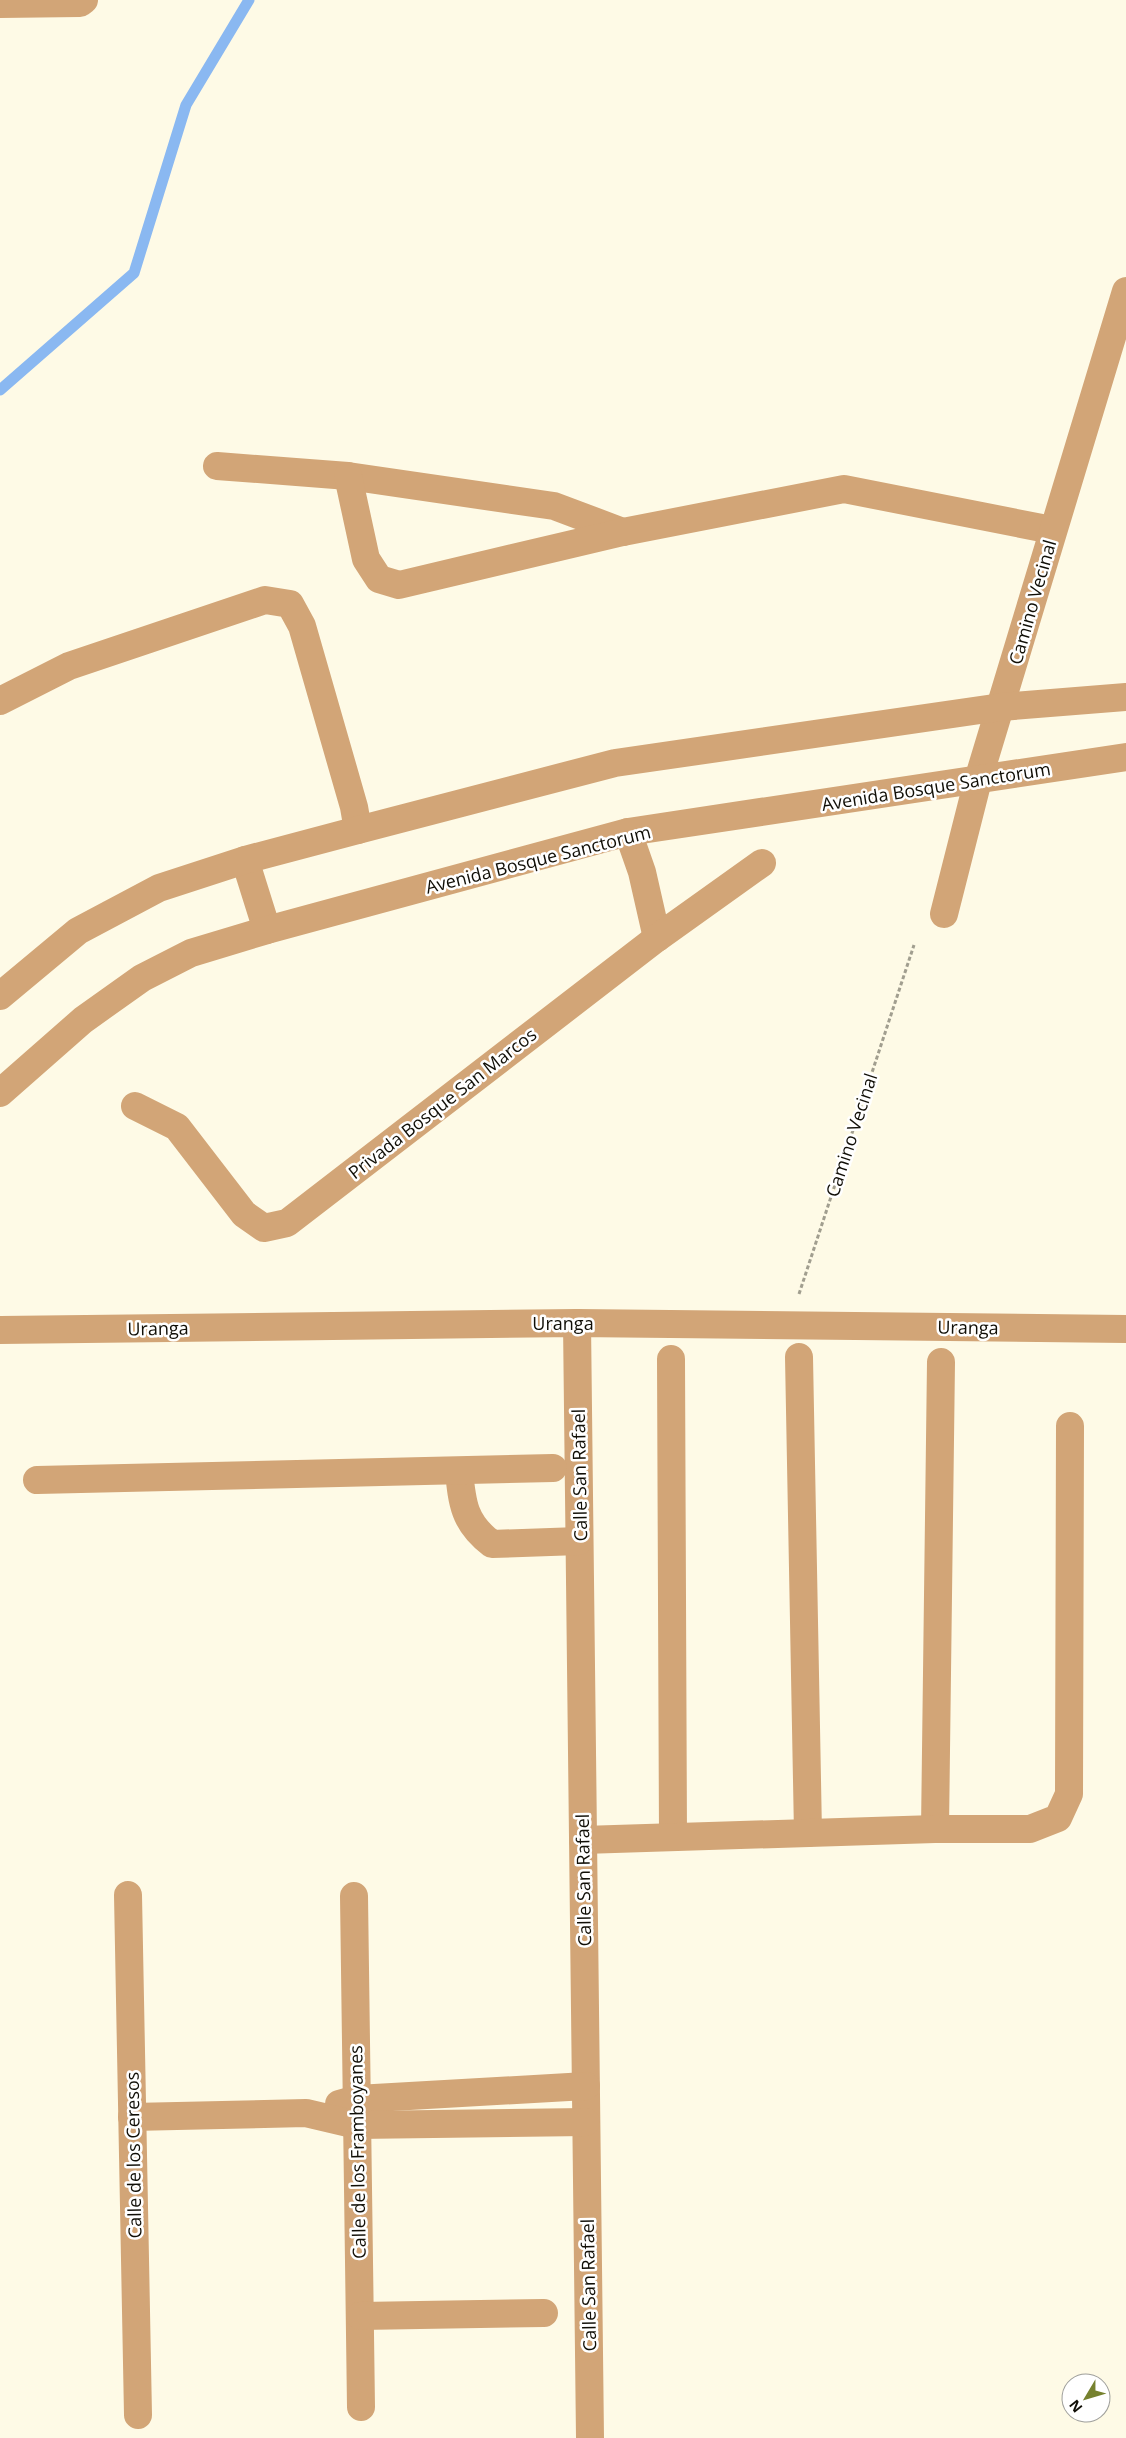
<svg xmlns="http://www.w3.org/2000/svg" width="1126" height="2438" viewBox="0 0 1126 2438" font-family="'Open Sans',sans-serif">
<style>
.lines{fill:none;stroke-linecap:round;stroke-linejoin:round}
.stream{stroke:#8ab8f1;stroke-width:11}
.path{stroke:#a19e8f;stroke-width:3;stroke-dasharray:4 2.5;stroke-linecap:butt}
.minor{stroke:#d2a577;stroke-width:28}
.labels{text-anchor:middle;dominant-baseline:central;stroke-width:5;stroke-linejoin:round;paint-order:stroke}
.street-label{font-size:18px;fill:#100e06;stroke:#fff}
</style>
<rect width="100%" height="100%" fill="#fefae6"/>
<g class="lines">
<polyline class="stream" points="0,390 134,273 186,105 249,0"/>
<polyline class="path" points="799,1294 914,945"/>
<g class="minor">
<polyline points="0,4 80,3 84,0"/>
<polyline points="217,466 348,476 554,506 623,532"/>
<polyline points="348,476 366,559 379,579 399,585 623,532 844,489 1052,530"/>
<polyline points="0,701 69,666 265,600 290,604 302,626 354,807 358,830"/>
<polyline points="628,832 642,872 657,938"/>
<polyline points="245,860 267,930"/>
<polyline points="944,914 978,780 1126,291"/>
<polyline points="0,996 78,931 159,888 245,860 358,830 615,763 1001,707 1126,697"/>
<polyline points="0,1093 83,1020 142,978 191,953 267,930 628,832 1126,757"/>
<polyline points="135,1106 177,1127 244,1214 264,1228 287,1223 657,938 762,863"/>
<polyline points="577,1323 590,2438"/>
<polyline points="0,1330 577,1323 1126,1329"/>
<polyline points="799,1357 808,1833"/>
<polyline points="671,1359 673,1837"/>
<path d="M459,1471C462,1503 464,1523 492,1544L579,1541"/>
<polyline points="37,1480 553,1468"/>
<polyline points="935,1829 941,1362"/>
<polyline points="583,1840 935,1829 1030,1829 1058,1818 1069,1794 1070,1426"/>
<polyline points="128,1895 138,2415"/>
<polyline points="354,1896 361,2407"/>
<polyline points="339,2104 357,2099 586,2086"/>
<polyline points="132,2117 306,2113 357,2125 586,2122"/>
<polyline points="360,2316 544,2313"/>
</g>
</g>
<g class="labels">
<g class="street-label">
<text transform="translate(1032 602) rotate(-74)">Camino Vecinal</text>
<text transform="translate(936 786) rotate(-9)">Avenida Bosque Sanctorum</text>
<text transform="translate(538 859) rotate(-14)">Avenida Bosque Sanctorum</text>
<text transform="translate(442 1103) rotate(-38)">Privada Bosque San Marcos</text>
<text transform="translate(851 1135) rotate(-72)">Camino Vecinal</text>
<text x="563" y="1323">Uranga</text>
<text transform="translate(968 1327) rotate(1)">Uranga</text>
<text transform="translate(158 1328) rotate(-1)">Uranga</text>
<text transform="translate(579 1475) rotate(-91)">Calle San Rafael</text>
<text transform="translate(583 1880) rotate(-91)">Calle San Rafael</text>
<text transform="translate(357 2152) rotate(-91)">Calle de los Framboyanes</text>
<text transform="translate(133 2155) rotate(-91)">Calle de los Ceresos</text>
<text transform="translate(588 2285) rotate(-91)">Calle San Rafael</text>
</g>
</g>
<g transform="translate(1086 2398) rotate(232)"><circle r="24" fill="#ffffff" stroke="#9f9f9b"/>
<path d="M0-4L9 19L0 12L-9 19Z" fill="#76812e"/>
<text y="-8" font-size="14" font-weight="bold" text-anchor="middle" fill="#100e06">N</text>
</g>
</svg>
